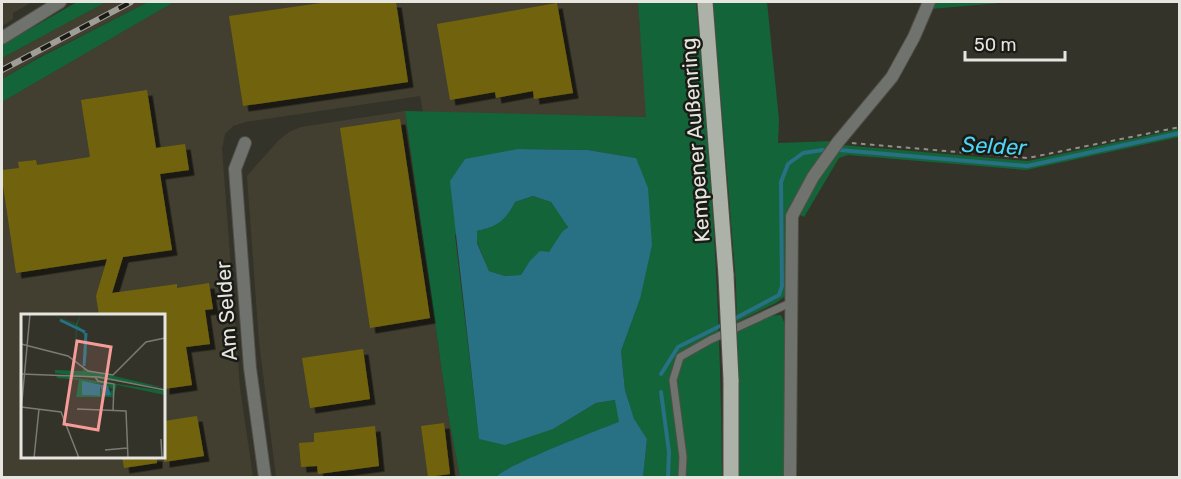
<svg xmlns="http://www.w3.org/2000/svg" width="1181" height="479" viewBox="0 0 1181 479" font-family="Rubik,sans-serif">
<style>
.built{fill:#423f30;fill-rule:evenodd}
.green{fill:#136539}
.water{fill:#287083;fill-rule:evenodd}
.lines{fill:none;stroke-linecap:round;stroke-linejoin:round}
.stream{stroke:#287083;stroke-width:4}
.building{fill:#71640a;filter:url(#shadow)}
.service-casing{stroke:#504f47;stroke-width:9}
.minor-casing{stroke:#504f47;stroke-width:14}
.tertiary-casing{stroke:#504f47;stroke-width:14}
.primary-casing{stroke:#504f47;stroke-width:17}
.path{stroke:#908f89;stroke-width:2;stroke-dasharray:4.5 4.5;stroke-linecap:butt}
.service{stroke:#70726e;stroke-width:7}
.minor{stroke:#70726e;stroke-width:12}
.tertiary{stroke:#70726e;stroke-width:12}
.primary{stroke:#adb2a9;stroke-width:15}
.rail-casing{stroke:#9e9d97;stroke-width:6}
.rail{stroke:#1b1b16;stroke-width:4;stroke-dasharray:11;stroke-linecap:butt}
.primary-bridge-casing{stroke:#504f47;stroke-width:17;stroke-linecap:butt}
.primary-bridge{stroke:#adb2a9;stroke-width:15}
.labels{text-anchor:middle;dominant-baseline:central;stroke-width:5;stroke-linejoin:round;paint-order:stroke}
.street-label{font-size:21px;fill:#e6e5e0;stroke:#1b1b16}
.water-label{font-size:22px;font-style:italic;fill:#4dd5f8;stroke:#1b1b16}
.inset-river{fill:none;stroke:#287083;stroke-width:3}
.inset-road{fill:none;stroke:#7b7a73;stroke-width:1.5}
.view{fill:#f59b98;fill-opacity:0.15;stroke:#f59b98;stroke-width:3}
.inset-edge{fill:none;stroke:#e6e5e0;stroke-width:3}
</style>
<defs>
<filter id="shadow"><feDropShadow dx="5.5" dy="5.5" stdDeviation="0" flood-color="#0009"/></filter>
</defs>
<rect width="100%" height="100%" fill="#34332a"/>
<g class="built">
<polygon points="2,2 32,2 13,13 13,19 2,26"/>
<polygon points="106,2 148,2 37,58 2,79 2,58"/>
<path d="M174,2H638L647,117L423,112L420,96L245,122L233,126L225,134L222,149L240,388L253,477L2,478V102ZM22,316H164V456H22Z"/>
<polygon points="405,111 448,414 460,477 276,477 259,342 247,176 278,141 289,132 301,127"/>
</g>
<g class="green">
<polygon points="77,2 106,2 2,58 2,45"/>
<polygon points="148,2 174,2 2,102 2,79 37,59"/>
<path d="M638,2H696C711,160 721,319 722,477H643L647,439L634,420L625,390L621,351L640,299L636,158L588,150L519,149L455,235L479,438L553,429L596,403L616,400L620,422C601,429 504,466 496,477H460L448,414L405,111L646,117Z"/>
<polygon points="713,2 767,2 779,120 778,143 835,141 795,201 786,220 787,286 785,296 776,303 737,322 736,283"/>
<polygon points="933,2 1011,2 930,9"/>
<polygon points="1179,129 1179,137 1026,170 848,155 839,158 804,217 797,213 804,199 841,145 1028,161"/>
<path d="M533,196L551,202L568,226L549,252L529,262L521,275L505,276L489,271L477,242V231C493,228 508,217 515,202Z"/>
<polygon points="781,315 787,329 784,477 739,477 737,331 767,316"/>
</g>
<path class="water" d="M518,149L588,150L636,158L648,188L652,245L640,299L621,351L625,390L634,419L647,439L643,477H496C504,466 600,429 619,422L615,400L596,403L553,429L505,445L479,439L450,181L465,159ZM533,196L551,202L568,227L562,232L549,252L540,251L529,262L521,275L505,276L489,271L477,243V231C497,227 506,220 515,202Z"/>
<g class="lines">
<g class="stream">
<polyline points="839,150 1027,166 1180,133"/>
<polyline points="734,319 779,295 782,286 781,182 788,164 803,153 823,150"/>
<polyline points="661,374 678,347 724,324"/>
<polyline points="661,392 669,452 668,478"/>
</g>
</g>
<g class="building">
<polygon points="328,2 396,2 408,82 243,106 229,16"/>
<polygon points="557,3 573,93 534,99 533,91 496,98 495,92 450,100 437,24"/>
<polygon points="147,90 156,148 185,144 189,170 160,174 172,250 123,257 112,293 177,284 177,288 209,283 213,309 205,310 210,344 186,347 192,385 164,389 164,315 99,315 96,296 107,259 16,273 2,179 2,170 19,168 18,162 36,160 37,165 90,157 81,100"/>
<polygon points="400,119 430,318 370,328 340,128"/>
<polygon points="363,349 370,399 310,408 302,358"/>
<polygon points="197,416 204,456 164,462 164,421"/>
<polygon points="444,423 450,474 428,477 421,426"/>
<polygon points="375,426 379,466 318,474 317,466 301,467 299,443 314,442 314,433"/>
<polygon points="122,456 157,456 157,463 124,468"/>
</g>
<g class="lines">
<g class="service-casing">
<polyline id="service" points="682,478 683,457 673,380 680,357 710,340 790,303"/>
</g>
<g class="minor-casing">
<g id="minor">
<polyline points="245,143 235,169 250,368 265,478"/>
<polyline points="790,478 792,216 813,177 838,142 892,77 914,37 929,2"/>
</g>
</g>
<g class="tertiary-casing">
<polyline id="tertiary" points="2,38 60,2"/>
</g>
<g class="primary-casing">
<g id="primary">
<polyline points="705,2 726,275"/>
<polyline points="731,380 731,478"/>
</g>
</g>
<polyline class="path" points="852,143 1028,158 1180,127"/>
<use href="#service" class="service"/>
<use href="#minor" class="minor"/>
<use href="#tertiary" class="tertiary"/>
<use href="#primary" class="primary"/>
<g class="rail-casing">
<polyline id="rail" points="2,70 131,2"/>
</g>
<use href="#rail" class="rail"/>
<g class="primary-bridge-casing">
<polyline id="primary-bridge" points="726,275 731,380"/>
</g>
<use href="#primary-bridge" class="primary-bridge"/>
</g>
<g class="labels">
<g class="street-label">
<text transform="translate(695 140) rotate(-94)">Kempener Außenring</text>
<text transform="translate(226 311) rotate(-94)">Am Selder</text>
</g>
<g class="water-label">
<text transform="translate(994 146) rotate(3)">Selder</text>
</g>
</g>
<g transform="translate(21 314)">
<rect width="144" height="144" fill="#34332a"/>
<path d="M29,0L55,10L60,0L56,11L65,19L66,40L63,53L67,56L144,74L34,59V56L62,57L65,23L56,12L54,45L55,11ZM35,61L144,77V81L96,71L92,83H55L58,66L36,64ZM61,68L81,70L92,75L86,82L82,81L80,72L79,82L61,81Z" fill="#136539" fill-rule="evenodd"/>
<path d="M61,67L87,72L90,81L83,82L79,72V82L61,81Z" fill="#287083"/>
<path class="inset-river" d="M39,6L64,18M63,52L65,19"/>
<path class="inset-road" d="M0,30L47,42L67,57L92,61L125,28L144,24M0,60L78,63L144,76M74,63L77,67L93,70L92,97M9,94L0,93L40,98L58,144M56,95L105,97L107,144M0,98L9,0M140,125L141,144M84,136L106,134M13,144L18,95"/>
<path class="view" d="M56,27L90,33L77,116L43,110Z"/>
<rect width="144" height="144" class="inset-edge"/>
</g>
<rect width="1181" height="479" fill="none" stroke="#e6e5e0" stroke-width="6"/>
<path d="M965 51v9h100v-9" fill="none" stroke="#e6e5e0" stroke-width="3"/>
<text x="974" y="51" font-size="18" fill="#e6e5e0" stroke="#1b1b16" stroke-width="4.5" paint-order="stroke">50 m</text>
</svg>
